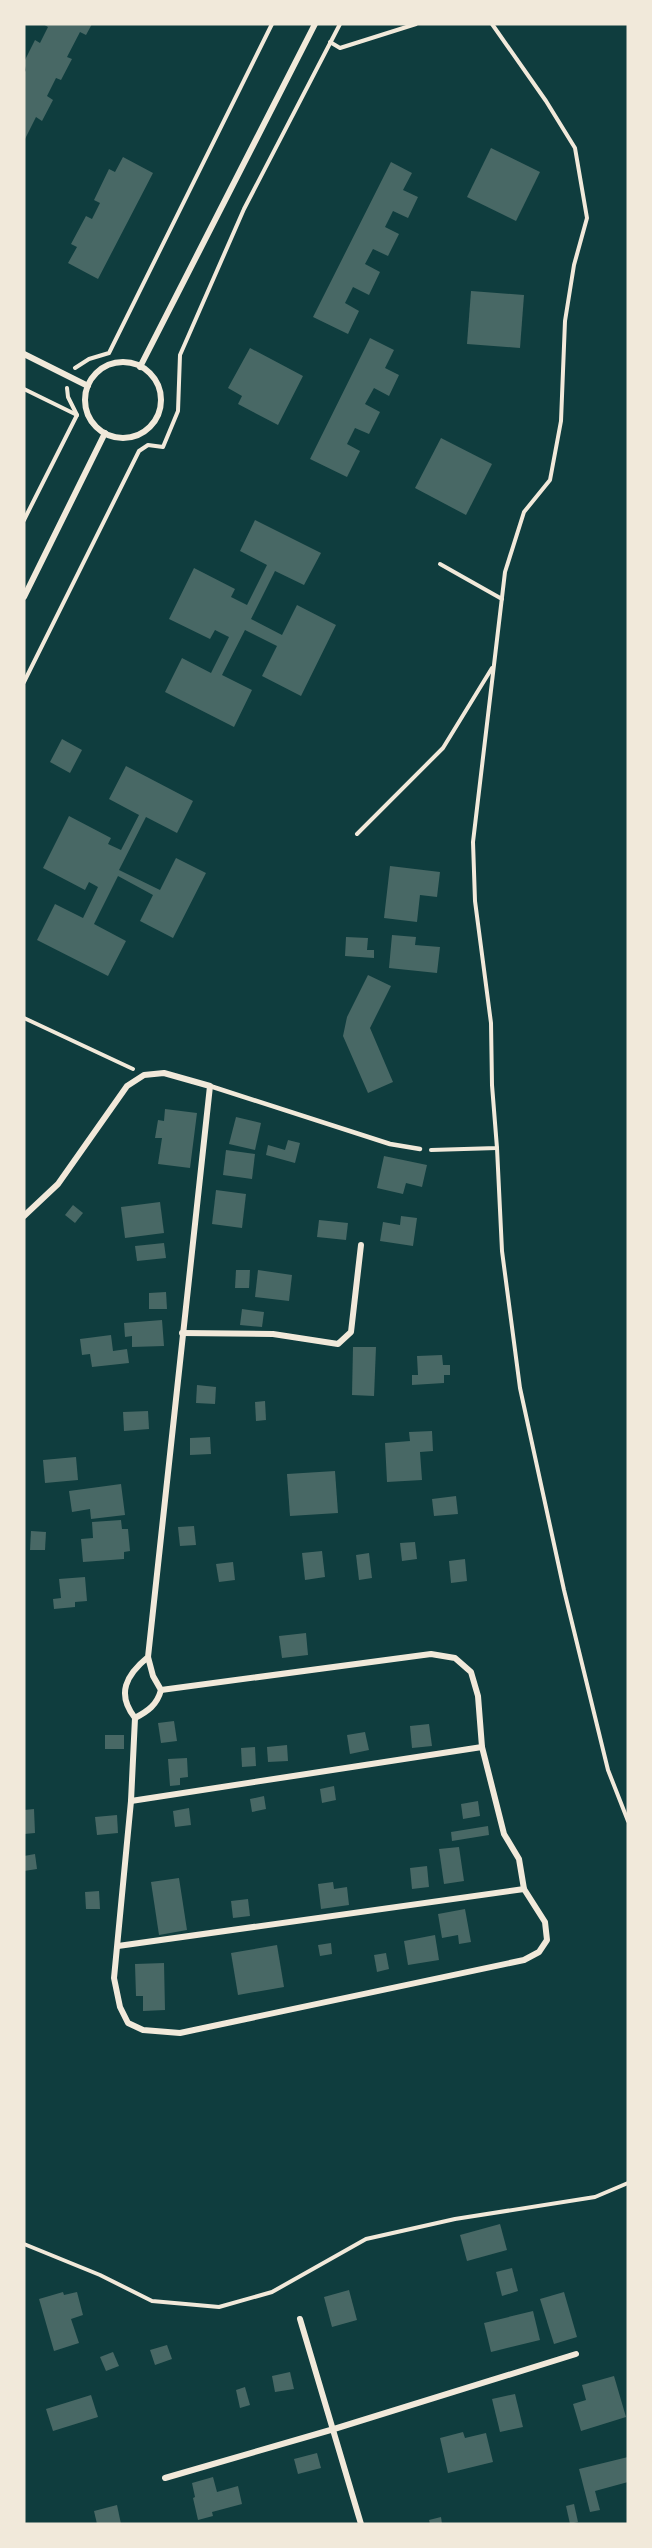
<svg xmlns="http://www.w3.org/2000/svg" width="652" height="2548" viewBox="0 0 652 2548" font-family="'Exo 2',sans-serif">
<style>
.building{fill:#486865}
.lines{fill:none;stroke-linecap:round;stroke-linejoin:round}
.path{stroke:#f1e9da;stroke-width:4}
.service{stroke:#f1e9da;stroke-width:4.5}
.minor{stroke:#f1e9da;stroke-width:6}
</style>
<rect width="100%" height="100%" fill="#0f3d3e"/>
<g class="building">
<polygon points="43,24 92,24 86,35 80,32 67,57 72,59 61,80 56,78 47,96 53,100 42,121 36,117 24,141 24,74 26,70 24,62 35,40 40,43 48,27"/>
<polygon points="491,148 540,172 516,221 467,197"/>
<polygon points="123,157 153,173 98,279 68,263 77,247 71,244 86,216 92,219 100,203 94,200 109,169 115,172"/>
<polygon points="391,162 412,173 403,190 418,197 408,218 393,211 385,227 399,234 388,256 373,249 365,264 380,272 369,295 353,287 345,303 359,311 348,334 313,317"/>
<polygon points="471,291 524,295 520,348 467,344"/>
<polygon points="370,338 394,350 385,368 399,375 389,396 374,388 365,404 380,412 369,434 355,428 347,444 360,451 347,477 310,459"/>
<polygon points="250,348 303,376 278,425 238,404 242,396 228,388"/>
<polygon points="441,438 492,464 466,515 415,488"/>
<polygon points="255,520 321,553 304,585 275,571 251,619 282,635 297,605 336,625 301,696 262,676 277,646 245,630 222,675 252,690 234,727 165,692 182,658 211,673 229,637 215,630 210,639 169,619 194,568 235,589 231,597 247,605 267,565 240,551"/>
<polygon points="62,739 82,750 70,773 50,762"/>
<polygon points="126,766 193,801 177,833 146,817 119,870 160,890 176,858 206,873 173,938 140,921 153,895 118,876 94,924 126,941 108,976 37,940 55,904 83,918 98,887 89,882 85,890 43,868 69,816 111,838 108,844 121,850 139,815 109,799"/>
<polygon points="390,866 440,872 437,897 420,895 417,922 384,918"/>
<polygon points="392,935 416,937 415,945 440,947 437,973 389,968"/>
<polygon points="346,937 368,938 367,950 374,950 374,958 345,956"/>
<polygon points="368,975 391,986 370,1028 393,1082 368,1093 343,1036 347,1017"/>
<polygon points="165,1109 197,1113 190,1168 158,1164 162,1138 155,1138 158,1120 164,1121"/>
<polygon points="236,1117 261,1123 255,1150 229,1144"/>
<polygon points="288,1140 300,1143 295,1163 266,1155 268,1145 285,1150"/>
<polygon points="226,1150 255,1154 252,1179 223,1175"/>
<polygon points="384,1156 427,1165 422,1187 406,1183 403,1194 377,1188"/>
<polygon points="216,1190 246,1194 242,1228 212,1224"/>
<polygon points="160,1202 164,1233 125,1238 121,1207"/>
<polygon points="73,1205 83,1213 75,1223 65,1215"/>
<polygon points="401,1216 417,1218 413,1246 380,1241 383,1222 400,1225"/>
<polygon points="319,1220 348,1223 346,1240 317,1237"/>
<polygon points="164,1243 166,1258 137,1261 135,1246"/>
<polygon points="236,1270 250,1270 249,1288 235,1288"/>
<polygon points="258,1270 292,1275 289,1301 255,1297"/>
<polygon points="166,1292 167,1309 149,1309 149,1293"/>
<polygon points="242,1309 264,1312 262,1327 240,1325"/>
<polygon points="162,1320 164,1346 132,1347 132,1336 125,1337 124,1323"/>
<polygon points="111,1335 113,1351 127,1349 129,1363 92,1367 90,1354 82,1355 80,1339"/>
<polygon points="353,1347 376,1347 374,1396 352,1395"/>
<polygon points="442,1355 443,1365 450,1365 450,1375 444,1375 444,1383 412,1385 412,1375 418,1375 417,1356"/>
<polygon points="197,1385 216,1387 215,1404 196,1403"/>
<polygon points="265,1401 266,1420 256,1421 255,1402"/>
<polygon points="148,1411 149,1429 124,1431 123,1412"/>
<polygon points="432,1431 433,1451 420,1452 422,1480 387,1482 385,1443 410,1441 409,1432"/>
<polygon points="210,1437 211,1454 190,1455 190,1438"/>
<polygon points="76,1457 78,1480 45,1483 43,1460"/>
<polygon points="335,1471 338,1513 290,1516 287,1474"/>
<polygon points="121,1484 125,1515 91,1519 90,1509 72,1512 69,1491"/>
<polygon points="456,1496 458,1514 434,1516 432,1499"/>
<polygon points="121,1520 122,1529 128,1529 130,1551 124,1552 124,1559 83,1562 81,1539 93,1538 92,1522"/>
<polygon points="194,1526 196,1545 180,1546 178,1527"/>
<polygon points="31,1531 46,1532 45,1550 30,1550"/>
<polygon points="415,1542 417,1559 402,1561 400,1543"/>
<polygon points="322,1551 325,1577 305,1580 302,1553"/>
<polygon points="369,1553 372,1578 359,1580 356,1555"/>
<polygon points="465,1559 467,1581 451,1583 449,1561"/>
<polygon points="233,1562 235,1580 219,1582 216,1564"/>
<polygon points="85,1577 87,1601 75,1602 75,1607 54,1609 53,1599 61,1598 59,1579"/>
<polygon points="306,1633 308,1655 282,1658 279,1636"/>
<polygon points="174,1721 177,1741 161,1743 158,1723"/>
<polygon points="429,1724 432,1746 412,1748 410,1726"/>
<polygon points="365,1732 369,1750 350,1754 347,1735"/>
<rect x="105" y="1735" width="19" height="14"/>
<polygon points="287,1745 288,1761 268,1762 267,1747"/>
<polygon points="255,1747 256,1766 242,1767 241,1748"/>
<polygon points="187,1758 188,1777 180,1778 180,1785 170,1786 168,1759"/>
<polygon points="334,1786 336,1800 322,1803 320,1789"/>
<polygon points="264,1796 266,1809 252,1812 250,1799"/>
<polygon points="478,1801 480,1816 463,1819 461,1804"/>
<polygon points="189,1808 191,1825 175,1827 173,1811"/>
<polygon points="34,1809 35,1833 24,1834 24,1810"/>
<polygon points="117,1815 118,1833 97,1835 95,1817"/>
<polygon points="488,1826 489,1835 452,1841 451,1832"/>
<polygon points="459,1847 464,1881 444,1884 439,1849"/>
<polygon points="35,1854 37,1869 24,1871 24,1856"/>
<polygon points="427,1866 429,1887 412,1889 410,1868"/>
<polygon points="179,1878 187,1930 159,1935 151,1882"/>
<polygon points="333,1882 334,1889 347,1887 349,1905 321,1909 318,1884"/>
<polygon points="99,1891 100,1909 86,1909 85,1892"/>
<polygon points="248,1899 250,1916 233,1918 231,1901"/>
<polygon points="465,1909 471,1942 459,1944 458,1935 442,1938 438,1914"/>
<polygon points="435,1935 439,1960 408,1965 404,1941"/>
<polygon points="331,1943 332,1954 320,1956 318,1945"/>
<polygon points="277,1945 284,1987 238,1995 231,1953"/>
<polygon points="386,1953 389,1969 377,1972 374,1955"/>
<polygon points="164,1963 165,2010 143,2011 143,1996 136,1996 135,1964"/>
<polygon points="500,2224 507,2250 467,2261 460,2235"/>
<polygon points="512,2268 518,2291 502,2296 496,2272"/>
<polygon points="349,2290 357,2320 332,2327 324,2297"/>
<polygon points="63,2292 64,2295 77,2292 83,2315 71,2319 79,2343 54,2351 39,2299"/>
<polygon points="564,2292 577,2337 554,2344 540,2299"/>
<polygon points="533,2311 540,2340 491,2352 484,2323"/>
<polygon points="167,2345 172,2359 155,2365 150,2350"/>
<polygon points="113,2352 119,2366 106,2371 100,2357"/>
<polygon points="290,2372 294,2389 275,2392 272,2376"/>
<polygon points="614,2376 626,2417 581,2431 573,2404 586,2400 582,2385"/>
<polygon points="245,2387 250,2405 240,2408 236,2390"/>
<polygon points="515,2394 523,2427 500,2432 492,2399"/>
<polygon points="91,2395 98,2417 53,2431 46,2409"/>
<polygon points="463,2432 465,2438 486,2433 493,2462 448,2473 440,2438"/>
<polygon points="317,2453 321,2468 298,2474 294,2459"/>
<polygon points="628,2457 628,2482 595,2491 600,2510 590,2512 579,2469"/>
<polygon points="213,2477 217,2492 238,2486 242,2504 212,2512 213,2516 198,2520 193,2498 195,2497 192,2483"/>
<polygon points="574,2504 578,2522 570,2524 566,2506"/>
<polygon points="117,2505 121,2524 97,2524 94,2511"/>
<polygon points="441,2517 442,2524 430,2524 429,2520"/>
</g>
<g class="lines">
<g class="path">
<polyline points="330,42 340,48 416,24"/>
<polyline points="75,368 89,359 109,353 272,24"/>
<polyline points="24,389 77,415"/>
<polyline points="24,520 77,415 68,397 67,388"/>
<polyline points="440,564 502,599"/>
<polyline points="24,682 139,451 148,445 163,447 178,411 180,355 244,209 340,24"/>
<polyline points="357,834 443,748 492,668"/>
<polyline points="24,1018 133,1069"/>
<polyline points="497,1148 502,1251 520,1388 564,1590 608,1770 628,1821"/>
<polyline points="431,1150 497,1148 492,1085 491,1023 475,901 473,842 505,572 524,512 550,480 561,421 565,321 574,265 587,218 575,148 546,101 492,24"/>
<polyline points="24,2244 100,2275 152,2301 219,2307 272,2292 366,2239 455,2219 595,2197 628,2183"/>
</g>
<polyline class="service" points="210,1086 390,1144 420,1149"/>
<g class="minor">
<polyline points="24,354 88,386"/>
<circle cx="123" cy="400" r="38"/>
<polyline points="140,367 315,24"/>
<polyline points="24,597 105,433"/>
<path d="M24,1216L58,1184L127,1086L144,1075L164,1073L210,1086L148,1657L153,1676L161,1690L431,1654L455,1658L471,1672L478,1696L482,1747L504,1834L519,1859L524,1889L545,1922L547,1940L539,1952L524,1960L180,2033L143,2030L128,2023L120,2007L114,1978L131,1801L135,1718C116,1694 126,1675 148,1657"/>
<polyline points="182,1333 273,1334 338,1344 351,1332 361,1245"/>
<path d="M135,1718C148,1711 157,1705 161,1690"/>
<polyline points="131,1801 482,1747"/>
<polyline points="118,1946 524,1889"/>
<polyline points="300,2319 361,2524"/>
<polyline points="165,2478 334,2429 576,2354"/>
</g>
</g>
<rect width="652" height="2548" fill="none" stroke="#f1e9da" stroke-width="51"/>
</svg>
